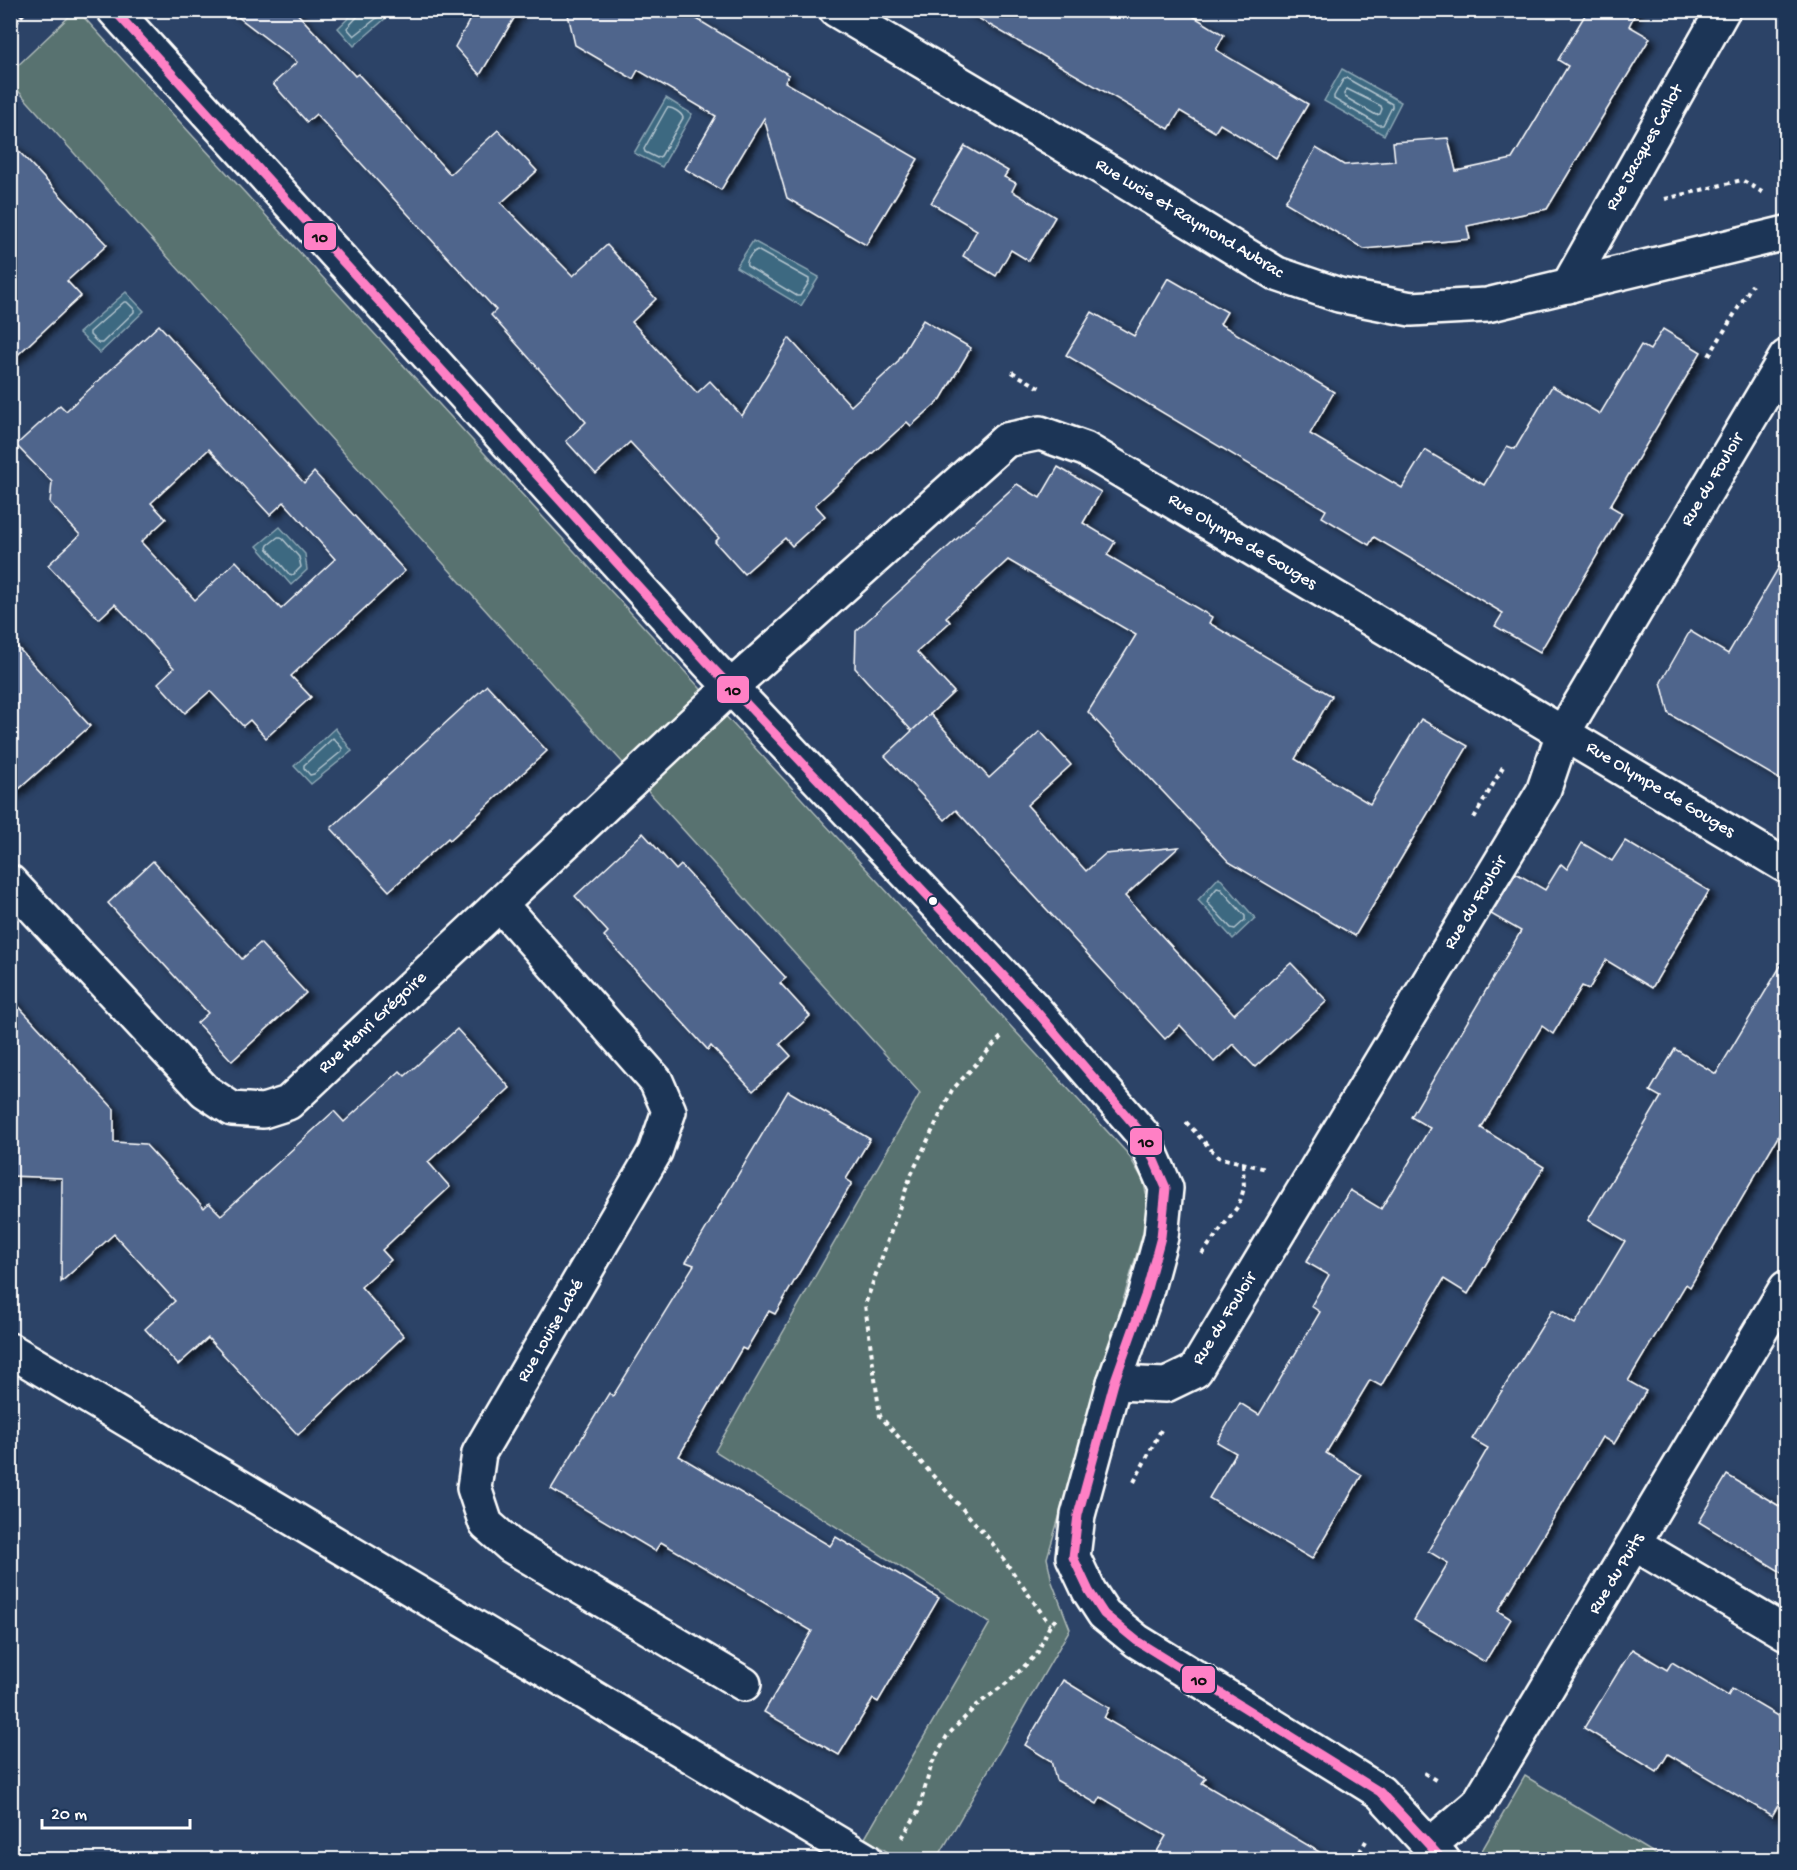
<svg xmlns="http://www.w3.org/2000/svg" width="1797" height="1870" viewBox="0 0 1797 1870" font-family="'Gochi Hand',sans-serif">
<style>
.green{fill:#58726f;stroke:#acb8b7;stroke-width:1.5}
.water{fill:#3d6981;stroke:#8ba5b3;stroke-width:1.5}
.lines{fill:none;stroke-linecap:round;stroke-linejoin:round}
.shore{stroke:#b1c3cd;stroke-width:1.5}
.building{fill:#50658c;stroke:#fff;stroke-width:1.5;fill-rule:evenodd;filter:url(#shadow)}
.street-casing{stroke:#fff;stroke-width:38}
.path{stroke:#fff;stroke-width:4;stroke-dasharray:4.5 4.5;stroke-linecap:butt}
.street{stroke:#1d3557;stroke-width:33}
.bus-1-casing{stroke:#1d3557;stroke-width:14}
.bus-1{stroke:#ff80c5;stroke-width:9}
.bus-dot{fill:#fff;stroke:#1d3557;stroke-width:2}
.labels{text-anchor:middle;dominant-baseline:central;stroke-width:4.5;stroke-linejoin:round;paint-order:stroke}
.street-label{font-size:18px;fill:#fff;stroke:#1d3557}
.line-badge{stroke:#1d3557;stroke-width:2}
.pale-badge-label{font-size:16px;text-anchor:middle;font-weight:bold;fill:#111}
</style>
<defs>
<filter id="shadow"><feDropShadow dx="6" dy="4" stdDeviation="3" flood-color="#0009"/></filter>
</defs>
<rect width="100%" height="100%" fill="#2c4367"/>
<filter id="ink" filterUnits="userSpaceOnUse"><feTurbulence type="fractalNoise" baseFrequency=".0167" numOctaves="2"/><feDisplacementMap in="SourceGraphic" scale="12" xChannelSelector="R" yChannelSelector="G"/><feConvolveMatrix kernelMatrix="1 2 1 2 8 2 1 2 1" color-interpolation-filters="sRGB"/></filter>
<g filter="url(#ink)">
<g class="green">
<polygon points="75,11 78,11 1128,1154 1143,1180 1150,1209 1047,1558 1052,1582 1070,1629 937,1859 899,1859 865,1838 990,1623 715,1451 920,1093 11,83 10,73"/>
<polygon points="1525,1776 1664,1859 1477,1859"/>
</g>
<g class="water">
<polygon points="394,11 354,46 338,28 356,11"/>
<polygon points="1342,69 1401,102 1384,135 1324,101"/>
<polygon points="666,98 692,114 662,167 634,153"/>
<polygon points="753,241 819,277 801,306 736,267"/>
<polygon points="126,292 144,311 100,353 79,333"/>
<polygon points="280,527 305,554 307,570 291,585 257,546"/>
<polygon points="335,728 352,751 311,784 294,766"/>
<polygon points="1219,877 1255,918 1233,939 1198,900"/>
</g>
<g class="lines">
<g class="shore">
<polyline points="359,10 358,16 347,28 354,36 387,10"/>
<polygon points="1346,78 1392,104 1392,107 1383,125 1379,125 1334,99 1334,96 1343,80"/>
<polygon points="1347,89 1381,106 1382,109 1380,114 1376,115 1345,97 1344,94"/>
<path d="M667,108C672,107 682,113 683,118L661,156L657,158L645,152L644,149Z"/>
<path d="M757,250L809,279V282L800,296H797L747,266C745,261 752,252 757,250Z"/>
<polygon points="124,302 127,302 134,309 134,312 102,343 98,343 90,335 90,332"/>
<polygon points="278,537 281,537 299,557 301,567 293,575 289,574 267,548 268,545"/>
<polygon points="333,738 342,748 342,751 314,774 310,775 304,768 304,765"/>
<polygon points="1217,888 1221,889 1245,916 1245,920 1235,929 1231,928 1207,902 1208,899"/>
</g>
</g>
<g class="building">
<polygon points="229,10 294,10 355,76 358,74 450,174 498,130 537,171 501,203 573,276 607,245 656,299 632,322 697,393 710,381 742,416 789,338 851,406 897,363 923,320 971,348 941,399 911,426 907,422 815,505 825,516 792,546 785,538 744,574 715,542 719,538 630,442 596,474 566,441 586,422 491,315 496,310 316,114 307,122 273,84 297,62"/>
<polygon points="475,10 519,10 480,75 455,47"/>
<polygon points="567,10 682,10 789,75 785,82 918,159 866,245 787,198 764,118 721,190 685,169 716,116 638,70 633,79 575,45"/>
<polygon points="964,10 1183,10 1224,35 1216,50 1308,104 1276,158 1220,124 1215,132 1180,111 1169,129"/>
<polygon points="1588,10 1637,10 1629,26 1650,38 1547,209 1467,226 1470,239 1364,249 1285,202 1316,148 1344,165 1395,161 1393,142 1448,138 1456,171 1512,159 1568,66 1558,60"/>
<polygon points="10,142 107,245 67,281 81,296 10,362"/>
<polygon points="965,146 1008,171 1004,177 1016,183 1012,191 1055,217 1029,261 1011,250 996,276 963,256 977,230 931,203"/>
<polygon points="1168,278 1227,312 1220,324 1334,392 1310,434 1402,488 1425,450 1484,485 1507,446 1515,449 1552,386 1600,414 1641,345 1650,350 1663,329 1701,352 1610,506 1622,513 1540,652 1495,626 1503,613 1374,537 1369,545 1322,517 1326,510 1066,355 1092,312 1134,336"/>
<path d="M159,325L304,483L314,472L405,571L291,676L311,697L266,738L250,720L243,726L210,691L185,713L158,683L174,668L115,604L99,619L48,565L80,535L50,503L52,482L16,445L60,405L66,411ZM209,449L270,515L284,502L335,559L281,609L236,561L195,600L141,542L166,519L151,503Z"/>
<polygon points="1058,467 1101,492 1083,523 1115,542 1107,555 1212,617 1209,623 1332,696 1295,759 1370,804 1421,719 1468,746 1355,936 1229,862 1088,712 1136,635 1008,560 946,617 950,622 917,652 954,692 912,731 855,668 856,631 1017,484 1040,498"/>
<polygon points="1786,555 1786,783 1669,714 1661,682 1690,631 1728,654"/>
<polygon points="10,639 90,726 10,797"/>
<polygon points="487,685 547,751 450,840 448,838 389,891 331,828"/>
<polygon points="930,714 989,778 1040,731 1071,765 1027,805 1086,871 1105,854 1179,847 1125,896 1234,1014 1291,963 1327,1001 1255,1067 1233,1044 1214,1062 1180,1025 1165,1039 956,810 945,820 885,756"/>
<polygon points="643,833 676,870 681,865 786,978 780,983 810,1016 780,1044 791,1056 753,1091 711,1046 708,1050 604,936 608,932 575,896"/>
<polygon points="1625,841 1709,891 1652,988 1606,960 1589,989 1582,986 1553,1034 1542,1026 1481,1128 1544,1167 1468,1294 1444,1279 1381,1386 1370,1380 1326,1453 1362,1475 1312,1559 1209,1498 1236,1453 1217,1442 1240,1403 1259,1415 1320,1312 1311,1306 1329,1275 1306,1262 1350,1190 1381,1209 1430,1128 1411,1117 1521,931 1491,914 1516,873 1545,890 1561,864 1567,869 1582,843 1612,861"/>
<polygon points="153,861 242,959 260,943 306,993 232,1061 197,1023 208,1013 108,903"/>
<polygon points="1786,957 1786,1123 1690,1287 1686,1284 1628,1381 1646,1391 1614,1444 1602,1437 1498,1611 1511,1619 1485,1662 1414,1620 1448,1563 1428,1551 1488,1448 1472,1439 1552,1310 1575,1324 1625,1241 1588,1220 1661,1097 1650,1091 1675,1049 1716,1074"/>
<polygon points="10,997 114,1109 114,1142 145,1144 204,1208 209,1203 221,1215 334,1111 344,1122 400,1071 405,1076 457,1029 510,1088 428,1162 450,1187 382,1250 391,1260 361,1287 404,1336 298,1435 208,1338 178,1365 145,1329 175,1301 114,1234 61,1282 62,1178 10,1176"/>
<polygon points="788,1091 870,1139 846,1179 852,1183 775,1314 769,1311 746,1350 742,1348 679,1456 830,1546 836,1537 939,1598 878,1702 873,1699 839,1755 764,1712 812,1631 661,1542 655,1551 551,1489 609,1393 613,1396 694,1265 686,1262"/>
<polygon points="1727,1475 1786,1510 1786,1575 1699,1522"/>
<polygon points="1632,1649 1667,1670 1672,1662 1728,1696 1732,1689 1786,1721 1786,1792 1772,1816 1668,1754 1657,1772 1584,1728"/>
<polygon points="1063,1680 1109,1708 1104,1718 1206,1778 1202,1783 1333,1860 1152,1860 1166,1836 1101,1797 1097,1804 1056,1780 1051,1761 1025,1745"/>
</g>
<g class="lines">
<g class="street-casing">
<g id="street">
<polyline points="114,10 708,663 1031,1005 1143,1135 1166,1188 1161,1237 1145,1296 1114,1383 1078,1515 1073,1557 1089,1591 1104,1614 1137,1641 1380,1792 1443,1860"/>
<polyline points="836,10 1121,179 1277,274 1339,295 1411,309 1487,305 1786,233"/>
<polyline points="1568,286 1723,10"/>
<polyline points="10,882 205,1091 232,1109 263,1111 288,1103 731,687 1006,440 1040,433 1085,449 1786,866"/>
<polyline points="500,904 656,1081 669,1111 655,1152 479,1453 474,1488 486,1524 511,1546 744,1684"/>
<polyline points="10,1350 866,1860"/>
<polyline points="1114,1383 1166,1385 1195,1371 1543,792 1563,733 1786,357"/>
<polyline points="1635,1544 1786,1633"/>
<polyline points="1430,1845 1478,1804 1786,1288"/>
</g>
</g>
<g class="path">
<polyline points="10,31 26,10"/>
<polyline points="1665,199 1742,180 1765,194"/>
<polyline points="1709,356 1752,285"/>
<polyline points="1012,372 1042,389"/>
<polyline points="1474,818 1504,765"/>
<polyline points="1001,1037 952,1090 911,1175 865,1305 880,1416 990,1540 1050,1625"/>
<polyline points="1186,1122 1218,1157 1266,1169"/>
<polyline points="1202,1254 1239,1205 1244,1188 1243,1163"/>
<polyline points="1134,1482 1162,1428"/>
<polyline points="1424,1773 1439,1782"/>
<polyline points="902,1838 918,1812 932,1763 947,1736 977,1705 1008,1682 1037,1654 1050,1625 1056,1619"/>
<polyline points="1355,1860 1366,1841"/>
</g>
<use href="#street" class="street"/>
<g class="bus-1-casing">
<polyline id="bus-1" points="114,10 708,663 1031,1005 1143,1135 1166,1188 1161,1237 1145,1296 1114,1383 1078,1515 1073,1557 1089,1591 1104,1614 1137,1641 1380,1792 1443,1860"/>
</g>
<use href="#bus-1" class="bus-1"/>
</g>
</g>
<circle class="bus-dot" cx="933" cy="901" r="5"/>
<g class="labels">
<g class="street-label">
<text transform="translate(1645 148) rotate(-61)">Rue Jacques Callot</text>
<text transform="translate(1189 219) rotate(31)">Rue Lucie et Raymond Aubrac</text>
<text transform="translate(1713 480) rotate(-59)">Rue du Fouloir</text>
<text transform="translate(1242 542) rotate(31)">Rue Olympe de Gouges</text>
<text transform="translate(1660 790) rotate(31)">Rue Olympe de Gouges</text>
<text transform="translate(1476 903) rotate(-59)">Rue du Fouloir</text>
<text transform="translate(373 1023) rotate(-43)">Rue Henri Grégoire</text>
<text transform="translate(1225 1319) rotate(-58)">Rue du Fouloir</text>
<text transform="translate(551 1331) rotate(-60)">Rue Louise Labé</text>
<text transform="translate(1617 1574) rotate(-59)">Rue du Puits</text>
</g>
</g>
<g class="line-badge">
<rect x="303" y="222" width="34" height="29" rx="6" fill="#ff80c5"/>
<rect x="716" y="675" width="34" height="29" rx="6" fill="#ff80c5"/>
<rect x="1129" y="1127" width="34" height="29" rx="6" fill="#ff80c5"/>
<rect x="1181" y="1665" width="35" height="29" rx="6" fill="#ff80c5"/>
</g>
<g class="pale-badge-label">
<text x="320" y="242">10</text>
<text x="733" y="695">10</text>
<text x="1146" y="1147">10</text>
<text x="1199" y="1685">10</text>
</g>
<rect width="1797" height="1870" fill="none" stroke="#1d3557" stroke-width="36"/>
<rect x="18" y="18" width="1761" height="1834" fill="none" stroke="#fff" stroke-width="2" filter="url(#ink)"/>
<path d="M42 1819v9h148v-9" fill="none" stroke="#ffffff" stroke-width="3"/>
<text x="51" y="1819" font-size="18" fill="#ffffff" stroke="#1d3557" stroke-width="4.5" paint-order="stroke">20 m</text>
</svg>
